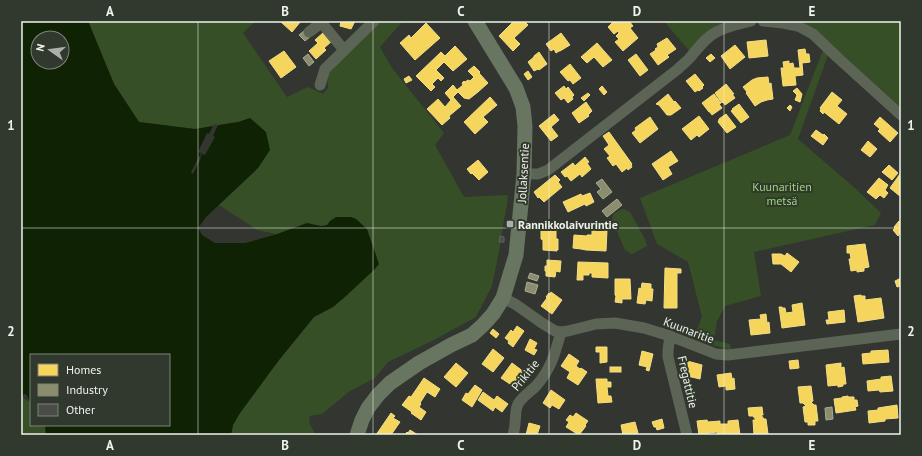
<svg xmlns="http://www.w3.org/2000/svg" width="922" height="456" viewBox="0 0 922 456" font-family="'PT Sans',sans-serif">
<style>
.green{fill:#374f27}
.water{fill:#0f2204;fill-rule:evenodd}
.pier{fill:#323530}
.homes{fill:#f6d55c;stroke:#f4de87}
.industry{fill:#8c8c6e;stroke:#a9ab94}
.building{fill:#494c47;stroke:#61645f}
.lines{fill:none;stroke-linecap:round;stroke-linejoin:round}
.minor{stroke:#5b6455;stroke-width:11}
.major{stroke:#687560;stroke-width:15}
.grid{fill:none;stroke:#eef3eb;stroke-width:1;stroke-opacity:0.55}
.poi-dot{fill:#acb0aa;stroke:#31382d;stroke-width:1.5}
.labels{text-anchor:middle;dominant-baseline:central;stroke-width:4;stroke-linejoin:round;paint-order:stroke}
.street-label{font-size:12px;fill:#eef3eb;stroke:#31382d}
.park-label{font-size:12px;fill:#9bd575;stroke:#31382d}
.poi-label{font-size:12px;font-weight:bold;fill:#eef3eb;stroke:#31382d;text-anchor:start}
.neatline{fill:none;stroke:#eef3eb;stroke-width:1.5}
.grid-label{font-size:13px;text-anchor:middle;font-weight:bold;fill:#eef3eb}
</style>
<rect width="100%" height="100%" fill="#323530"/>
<g class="green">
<polygon points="88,21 256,21 243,33 287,97 308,87 323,94 328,88 327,71 377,21 403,21 380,47 392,68 444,133 435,145 464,197 508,195 507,205 504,220 499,252 492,286 476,317 434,340 388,362 375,378 350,391 322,414 310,416 309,422 314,432 314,435 231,435 233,425 240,413 279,360 314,317 333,307 272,246 215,243 245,243 276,234 257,230 219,205 258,168 262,161 258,144 237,122 195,129 139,122 114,84"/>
<polygon points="664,21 728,21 717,25 702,37 690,52"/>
<polygon points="791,21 901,21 901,107 818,33"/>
<polygon points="823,50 828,55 798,139 856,189 881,213 875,225 754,252 761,296 725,306 717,321 714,340 730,344 731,350 716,346 694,338 702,317 688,262 657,244 640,198 790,135"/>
<polygon points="622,209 626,210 630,212 645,239 647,246 632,254 625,250 612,220 613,214"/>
<polygon points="23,398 31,403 31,425 45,425 46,435 21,435 21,401"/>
</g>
<path class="water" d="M21,21H88L114,84L139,122L195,129L238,122L250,118L266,132L270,150L258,168L206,217L198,228L202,235L215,243H245L277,234L307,223L321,226L327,225L330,221L336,217H351L356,219L367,229L379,264L374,270L346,296L333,307L314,317L279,360L240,413L233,425L231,435H46L45,425H169V355H31V403L26,394L21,395ZM38,38H62V62H38Z"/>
<polygon class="pier" points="214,124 218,125 213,136 215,137 205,155 202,154 200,158 201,158 193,174 191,172 201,153 198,152 207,133 209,134"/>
<g class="homes">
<polygon points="282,21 301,21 292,32 281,22"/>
<polygon points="341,21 355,21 351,29 340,26"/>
<polygon points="514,21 524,21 528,25 514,38 520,44 513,51 499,36"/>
<polygon points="614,21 629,21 633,26 630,28 638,38 623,51 615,42 619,39 616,36 619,33 618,31 614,34 608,27"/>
<polygon points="426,23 440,38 415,60 400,43 409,35 411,38"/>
<polygon points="324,32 332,41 324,48 326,50 316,59 309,51 318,43 315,40"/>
<polygon points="561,33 570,45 560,51 559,51 556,53 554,49 551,51 546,44"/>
<polygon points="667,38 676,49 667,55 669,57 658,65 650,54 656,50 655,49 658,47 657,44"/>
<polygon points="766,40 768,56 749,58 747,42"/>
<polygon points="597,43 612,60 603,67 594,57 587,63 581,57"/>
<polygon points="735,45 745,57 730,69 721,56"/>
<polygon points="455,46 467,59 453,71 444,62 436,70 444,78 441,81 438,78 432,84 435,87 431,91 416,76 441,52 445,56"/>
<polygon points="805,49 806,54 809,54 810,62 802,63 803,75 795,76 796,85 783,86 781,68 784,68 783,62 789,61 789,64 793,63 794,68 800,68 798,50"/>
<polygon points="284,51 296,67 281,78 269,61"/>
<polygon points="539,52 547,64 539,70 538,69 534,71 528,62 534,57 534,56"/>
<polygon points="636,54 648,70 640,76 628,60"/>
<polygon points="711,54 715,58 710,62 706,58"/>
<polygon points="570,64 581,78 573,84 570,80 568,81 560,72"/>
<polygon points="474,66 480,72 479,73 488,83 478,92 469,99 464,98 458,92 453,97 461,106 449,116 450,118 442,125 427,109 438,99 445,107 451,100 445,93 453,85 457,90 463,85 462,83 464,81 465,82 468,80 470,81 474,77 468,71"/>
<polygon points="528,71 532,77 528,80 524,74"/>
<polygon points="695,74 704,85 702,87 703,88 699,91 698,90 695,92 686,81"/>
<polygon points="409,76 412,80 406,83 404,79"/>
<polygon points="768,77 769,84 771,83 773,99 767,100 761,102 755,106 746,93 747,92 743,87 752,80 757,78"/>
<polygon points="726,84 734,94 732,94 735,98 725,105 723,102 722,103 715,93"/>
<polygon points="564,86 566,89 568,87 574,95 572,97 573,99 568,103 564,98 561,100 555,93"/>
<polygon points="602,86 607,92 604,95 599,89"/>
<polygon points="797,88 802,94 800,102 795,100 797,95 793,91"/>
<polygon points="832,92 842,100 837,106 847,114 839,124 824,112 823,114 820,111 821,109 820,108"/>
<polygon points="588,93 590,95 584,101 581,98"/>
<polygon points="668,94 674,102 675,101 681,108 671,115 667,115 659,105 656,104"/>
<polygon points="714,94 721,103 719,104 722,108 712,115 710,112 709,112 702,103"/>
<polygon points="490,97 497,105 483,117 488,122 475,134 464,122"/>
<polygon points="586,102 592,111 588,115 589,116 579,123 572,113"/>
<polygon points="739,104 749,117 741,123 731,111 733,110 732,109"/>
<polygon points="790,105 792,107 790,111 787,108"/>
<polygon points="554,114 559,120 551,127 558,136 551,141 539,126"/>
<polygon points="726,114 736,127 727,133 718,122 719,120 719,119"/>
<polygon points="699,116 709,129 699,137 697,135 691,140 682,129"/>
<polygon points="650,117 658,129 640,143 632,133 636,130 635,128"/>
<polygon points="880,117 898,133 890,142 878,131 880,129 874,124"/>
<polygon points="816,130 823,135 824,134 828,138 823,145 811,136"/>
<polygon points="609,132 632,164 631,165 632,167 628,170 627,168 622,172 616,164 613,166 607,158 610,156 604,149 609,145 603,136"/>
<polygon points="868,141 877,149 870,157 861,150"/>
<polygon points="671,151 678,161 668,167 672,174 663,180 652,164"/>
<polygon points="585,157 589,162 587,163 591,169 582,177 580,174 571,181 567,176 565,177 561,172 573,163 575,166"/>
<polygon points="478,160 488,172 479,180 472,173 471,174 467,169"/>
<polygon points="889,165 898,173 892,180 882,172"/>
<polygon points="900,174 901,175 901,197 890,188"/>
<polygon points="555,175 560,180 558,182 562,187 544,202 539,197 538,198 534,192"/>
<polygon points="879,178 888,185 885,190 888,193 884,198 880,195 876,199 867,192"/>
<polygon points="590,193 594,202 586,206 585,204 568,212 563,202 581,194 582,196"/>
<polygon points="899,221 901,223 901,234 900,233 898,236 893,230 895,228 894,227"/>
<polygon points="541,227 555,228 556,229 556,239 558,239 558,250 557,249 557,251 543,250 543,240 541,239"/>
<polygon points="592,229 607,230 606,251 586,250 581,249 573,248 574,235 587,236 587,235 592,235"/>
<polygon points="865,244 869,267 864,268 864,271 857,272 857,270 851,271 849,259 851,259 850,253 847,253 847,246"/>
<polygon points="787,253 799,262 791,272 781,264 773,264 772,254 781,254 785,256"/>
<polygon points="547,260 561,261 560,272 556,271 555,277 546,276 546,271 545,271 545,266 547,266"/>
<polygon points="578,262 608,263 608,278 592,277 592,273 589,273 589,275 583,275 583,280 577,280"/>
<polygon points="665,268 681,269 681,273 677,273 677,308 664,308"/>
<polygon points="901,278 901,286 897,287 895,281"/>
<polygon points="615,279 630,279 631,299 622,299 622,303 615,302 616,296 615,295"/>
<polygon points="642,283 651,284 651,289 653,289 652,301 646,300 645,304 637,303 639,288 641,289"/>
<polygon points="551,292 562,300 552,314 541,306 547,298 546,297 549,293 550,294"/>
<polygon points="861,295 861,296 865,296 865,300 881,298 884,318 858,322 854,296"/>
<polygon points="802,303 805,325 782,328 779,307 782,307 782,308 785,308 786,313 793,312 792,305"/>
<polygon points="844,310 845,322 827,324 826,320 829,320 828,312"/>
<polygon points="766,314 767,323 769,322 770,333 751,335 749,320 761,319 760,315"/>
<polygon points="517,326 524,331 513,347 508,343 509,341 505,338 511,330 513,332"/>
<polygon points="493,329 499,334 496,338 490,333"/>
<polygon points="530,339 537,343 534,349 537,350 534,355 525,350"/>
<polygon points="596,347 607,347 607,362 600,363 600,352 596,352"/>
<polygon points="493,349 504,358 493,372 482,364"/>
<polygon points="888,350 889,362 863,364 862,354 871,353 871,351"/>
<polygon points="642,351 653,354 649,371 646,370 647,367 639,365"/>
<polygon points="569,354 579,361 576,366 580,369 581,368 587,372 578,385 567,378 570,372 561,366"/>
<polygon points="798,360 799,368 790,369 789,361"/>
<polygon points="687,361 702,365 700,379 683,375"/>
<polygon points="456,363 468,373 456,387 444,377"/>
<polygon points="512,363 524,372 513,386 501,378"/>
<polygon points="841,363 841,368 844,367 846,384 843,384 843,386 838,387 838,385 828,386 826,365"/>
<rect x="610" y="367" width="11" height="5"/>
<polygon points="731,373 732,379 734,378 735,389 726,390 726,386 719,387 717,375"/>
<polygon points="891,376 893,391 880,392 879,390 868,391 867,381 881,379 881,377"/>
<polygon points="424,378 440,389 435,397 427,392 420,403 421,404 419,407 426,412 421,420 411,413 412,412 402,405 409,396 411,397"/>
<polygon points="596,379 607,379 607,382 611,382 611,387 607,387 608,396 611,396 612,402 598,403"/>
<polygon points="475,385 482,390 472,407 462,400 466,393 468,394"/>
<polygon points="811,386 813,401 811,402 814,405 816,405 818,421 815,421 815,425 808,425 808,422 805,422 803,407 806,406 803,403 800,403 798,387"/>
<polygon points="551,390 565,400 559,409 552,405 550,408 543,403"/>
<polygon points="483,392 494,400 497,396 508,404 502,412 495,407 493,411 478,400"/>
<polygon points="848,396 848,397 854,397 854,400 857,400 858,406 855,407 856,410 836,413 834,399 842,398 842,397"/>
<polygon points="897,405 898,418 885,419 885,421 869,423 868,411 878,410 878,408"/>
<polygon points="762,407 763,415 761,415 764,419 766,419 768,434 754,435 753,420 756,420 753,416 749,416 748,408"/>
<polygon points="391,413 395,416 393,418 400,422 391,435 376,435"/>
<polygon points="576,413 588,421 585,425 586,426 579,435 566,427 569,422 566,420 570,415 573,417"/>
<polygon points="662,419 664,428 657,430 656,427 654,427 652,422"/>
<polygon points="707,420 708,422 720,421 720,424 728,424 728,421 738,420 740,435 718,435 717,432 709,433 709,435 699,435 697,421"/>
<polygon points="635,422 638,433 633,435 623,435 621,425"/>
<polygon points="529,423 540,426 537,435 526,435"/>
<polygon points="410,430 418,435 405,435 407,432 408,433"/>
</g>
<g class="industry">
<polygon points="305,30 311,36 305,41 299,35"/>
<polygon points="308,54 314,62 309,66 303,58"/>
<polygon points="602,179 612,192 603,199 597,192 601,189 596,183"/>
<polygon points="617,199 622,205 607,217 602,211"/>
<polygon points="530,273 539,276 537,281 528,278"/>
<polygon points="527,282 538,285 535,294 525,291"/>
<polygon points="832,407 833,419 826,420 825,408"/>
</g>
<polygon class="building" points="500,236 504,237 504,242 499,242"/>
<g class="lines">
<g class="minor">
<polyline points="320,21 344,50"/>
<polyline points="763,21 783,23 798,26 813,34 837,57 901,115"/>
<polyline points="309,32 321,23"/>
<polyline points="320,85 325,69 374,21"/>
<path d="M524,174H538L548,170L678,69C683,64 689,60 693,54C699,47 705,39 713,34C724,27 738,24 751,21"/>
<polyline points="503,298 515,304 542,323 555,331 561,332 568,331 596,324 615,323 644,328 670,336 716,354 728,355 901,334"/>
<polyline points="670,336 668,350 668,357 687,435"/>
<path d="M513,435C514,431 515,427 515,423C516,416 515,410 518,404C522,397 530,392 536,386C551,369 555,354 561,332"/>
</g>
<polyline class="major" points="357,435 362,420 368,408 378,395 390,383 419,363 451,345 472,335 483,325 493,314 503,298 509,278 516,255 524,174 525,126 523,107 516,88 475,21"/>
</g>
<path class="grid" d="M198,21V435M373,21V435M549,21V435M724,21V435M21,228H901"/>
<rect class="poi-dot" x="506" y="220" width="8" height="8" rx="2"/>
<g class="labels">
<g class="street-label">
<text transform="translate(523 173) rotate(-87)">Jollaksentie</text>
<text transform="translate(689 330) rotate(21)">Kuunaritie</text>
<text transform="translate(525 375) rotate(-51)">Prikitie</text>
<text transform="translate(688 382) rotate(77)">Fregattitie</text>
</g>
<g class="park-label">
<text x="782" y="186">Kuunaritien<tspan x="782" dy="14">metsä</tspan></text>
</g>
<g class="poi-label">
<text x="518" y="224">Rannikkolaivurintie</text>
</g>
</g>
<rect width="922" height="456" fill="none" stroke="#31382d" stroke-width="44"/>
<rect x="30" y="354" width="140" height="72" fill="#31382d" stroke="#7d8379"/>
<rect x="38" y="364" width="20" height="12" fill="#f6d55c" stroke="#7d8379"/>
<text x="66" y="374" font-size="12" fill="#eef3eb">Homes</text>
<rect x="38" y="384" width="20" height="12" fill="#8c8c6e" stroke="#7d8379"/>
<text x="66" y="394" font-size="12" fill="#eef3eb">Industry</text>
<rect x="38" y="404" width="20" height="12" fill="#494c47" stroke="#7d8379"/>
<text x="66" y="414" font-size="12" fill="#eef3eb">Other</text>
<g transform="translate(50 50) rotate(284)"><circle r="19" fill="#31382d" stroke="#7d8379"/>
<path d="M0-3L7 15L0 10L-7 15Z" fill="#acb0aa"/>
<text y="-6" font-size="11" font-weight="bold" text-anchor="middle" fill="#eef3eb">N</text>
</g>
<rect x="22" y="22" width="878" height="412" class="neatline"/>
<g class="grid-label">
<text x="110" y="16">A</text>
<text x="285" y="16">B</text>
<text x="461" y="16">C</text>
<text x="637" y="16">D</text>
<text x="812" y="16">E</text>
<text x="11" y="130">1</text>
<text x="911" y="130">1</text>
<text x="11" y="336">2</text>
<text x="911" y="336">2</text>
<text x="110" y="450">A</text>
<text x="285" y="450">B</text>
<text x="461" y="450">C</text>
<text x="637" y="450">D</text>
<text x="812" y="450">E</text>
</g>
</svg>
